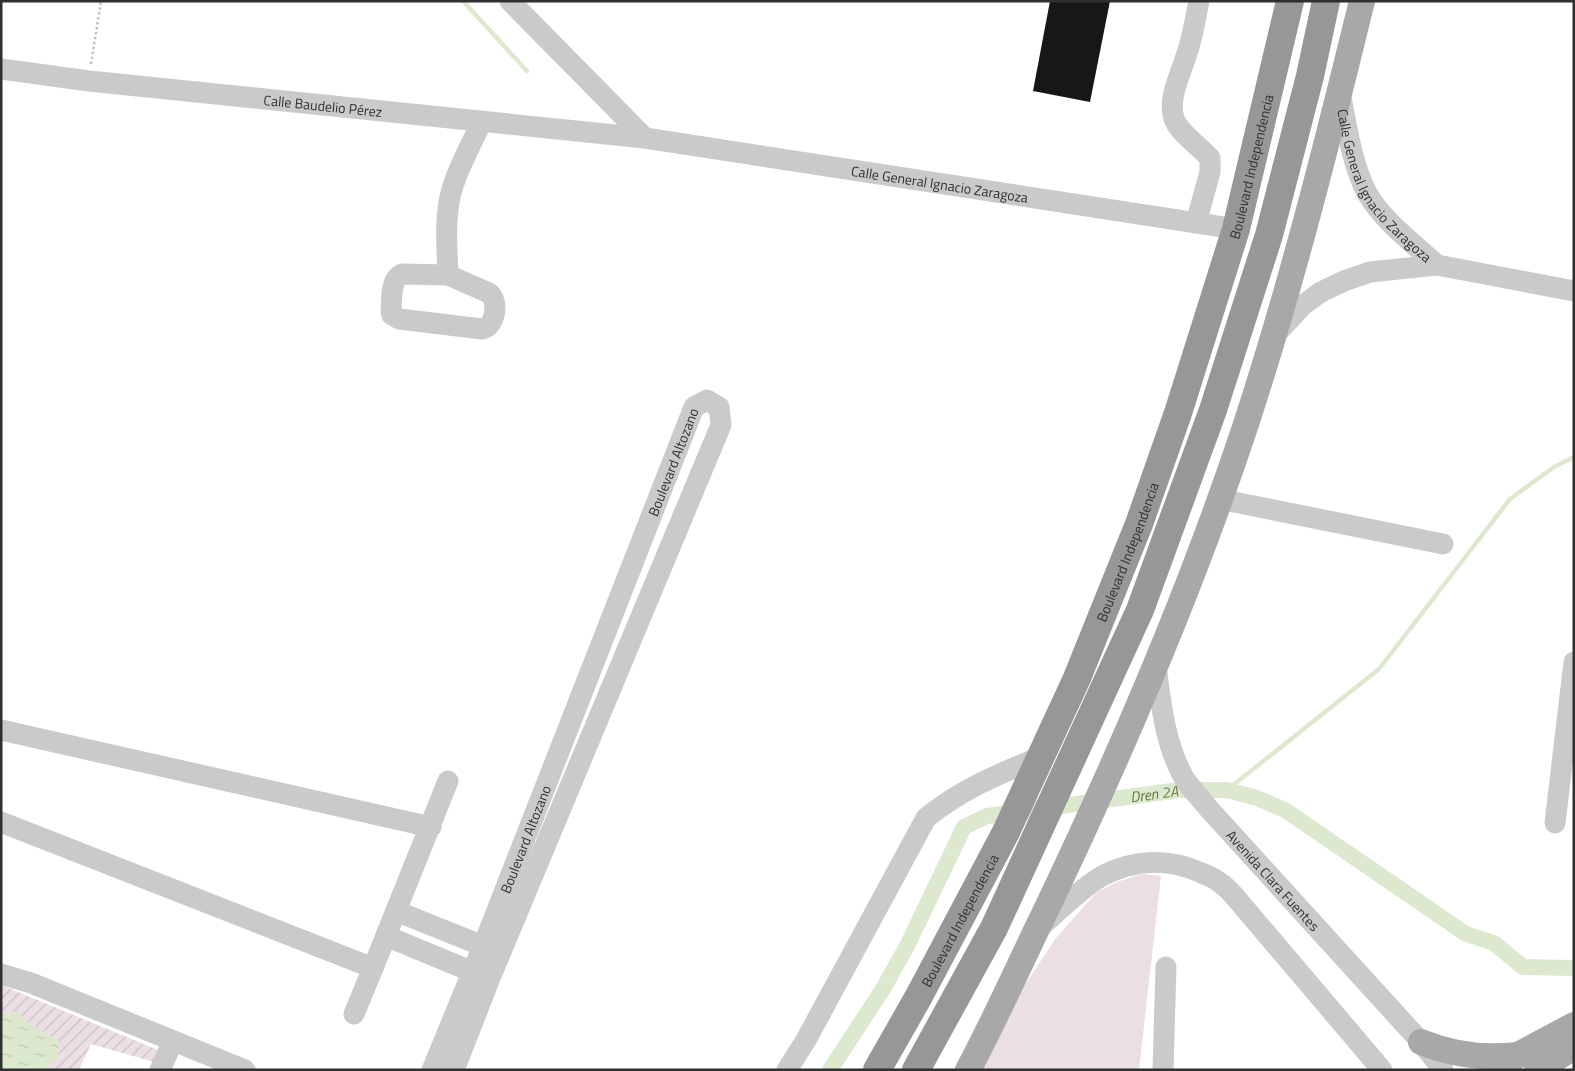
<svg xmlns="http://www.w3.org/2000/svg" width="1575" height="1071" viewBox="0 0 1575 1071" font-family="'Titillium Web',sans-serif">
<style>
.grass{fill:#ebdfe5}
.garden{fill:url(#garden-furrows)}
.water{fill:url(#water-ripples)}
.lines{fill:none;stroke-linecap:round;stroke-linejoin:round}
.stream{stroke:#dde9ce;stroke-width:4.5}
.canal{stroke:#dde9ce;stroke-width:16}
.building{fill:#171717}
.path{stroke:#c0c0c0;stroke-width:2.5;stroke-dasharray:2.5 2.5;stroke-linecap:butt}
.minor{stroke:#cacaca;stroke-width:21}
.major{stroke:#a8a8a8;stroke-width:26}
.highway{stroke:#979797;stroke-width:28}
.labels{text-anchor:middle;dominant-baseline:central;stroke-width:5;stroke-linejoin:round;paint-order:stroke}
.street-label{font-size:14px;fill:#303030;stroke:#fff}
.water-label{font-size:15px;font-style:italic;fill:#627d41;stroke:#fff}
</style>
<defs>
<pattern id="garden-furrows" width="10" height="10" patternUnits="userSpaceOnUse" patternTransform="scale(1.25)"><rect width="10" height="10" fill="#ebdfe5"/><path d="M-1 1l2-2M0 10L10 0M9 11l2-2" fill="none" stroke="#cac0c5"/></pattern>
<pattern id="water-ripples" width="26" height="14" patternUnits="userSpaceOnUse" patternTransform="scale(1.25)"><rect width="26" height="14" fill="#dde9ce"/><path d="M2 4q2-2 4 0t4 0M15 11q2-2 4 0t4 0" fill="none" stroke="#bec8b1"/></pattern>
</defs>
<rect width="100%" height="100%" fill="#fff"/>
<polygon class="grass" points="1142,874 1161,876 1139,1070 975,1070 1016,998 1056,938 1096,893 1117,882"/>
<polygon class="garden" points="1,985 158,1050 154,1062 91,1044 79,1070 1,1070"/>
<path class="water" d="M18,1011C29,1025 42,1032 59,1039L58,1059L51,1063L48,1070H1V1014Z"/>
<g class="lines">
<g class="stream">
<polyline points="463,1 527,71"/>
<polyline points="1227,790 1379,669 1510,499 1554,467 1574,457"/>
</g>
<path class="canal" id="s1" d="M830,1070L883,989L907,946L964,827L987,816L1179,790H1227L1257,798L1285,810L1466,934L1494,943L1523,967L1574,968"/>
</g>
<polygon class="building" points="1050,1 1110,1 1090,102 1033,91"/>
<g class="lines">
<polyline class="path" points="91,64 101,1"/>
<g class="minor">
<polyline points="510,1 645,138"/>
<path id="s2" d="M1,69L89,81L645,138L1236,229"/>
<path id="s3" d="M1340,93C1347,126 1351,162 1367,193C1380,218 1416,246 1437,265"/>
<path d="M1196,223L1210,172V158C1200,147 1181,134 1175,121C1165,99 1185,66 1190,43C1194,29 1196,15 1199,1"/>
<path d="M448,275L489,293C499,301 496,326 482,329L399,319L392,315L391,311C392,300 390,279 402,274L448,275C447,248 444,217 452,189C459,166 472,143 482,121"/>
<polyline points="1274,336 1303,305 1321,292 1344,281 1370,272 1437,265 1574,291"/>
<polyline points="1219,499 1443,544"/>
<path id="s4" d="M1156,666C1161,704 1165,744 1184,778C1191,789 1201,799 1209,809L1421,1042L1443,1070"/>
<polyline points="1,730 431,827"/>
<polyline points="1,822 373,968 448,781"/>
<polyline points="1555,823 1574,662"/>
<polyline points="396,911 483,946"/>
<path d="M1040,927C1060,910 1080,889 1102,876C1134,859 1169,858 1202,873C1208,876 1215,878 1219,882C1225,886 1231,892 1236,898L1382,1070"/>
<polyline points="386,936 473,972"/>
<polyline points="1,974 31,983 245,1070"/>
<polyline points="354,1014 373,968"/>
<polyline points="160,1070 173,1041"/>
<path id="s5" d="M432,1070L483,946L694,407L707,400L719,407L721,425L490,978L454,1070"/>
<path d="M787,1070L806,1040L926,818C963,788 997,775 1040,757"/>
<polyline points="1163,1070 1166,967"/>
</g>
<g class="major">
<path d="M1421,1042C1453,1055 1483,1059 1518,1055"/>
<polyline points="1505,1065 1518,1055 1574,1025"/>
<path d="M968,1070C996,1018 1020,963 1046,910C1121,753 1190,593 1245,427C1291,287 1327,144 1362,1"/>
<polyline points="1537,1070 1574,1047"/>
</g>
<g class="highway">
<path id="s6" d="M877,1070L919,996L1006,832L1077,678L1139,524L1178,413L1236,229L1290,1"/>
<polyline points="916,1070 994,928 1140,610 1213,410 1269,235 1310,76 1326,1"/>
</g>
</g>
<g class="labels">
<g class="street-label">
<text stroke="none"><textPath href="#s2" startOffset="324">Calle Baudelio Pérez</textPath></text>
<text stroke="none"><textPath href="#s6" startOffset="981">Boulevard Independencia</textPath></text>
<text stroke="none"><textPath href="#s2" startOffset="946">Calle General Ignacio Zaragoza</textPath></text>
<text stroke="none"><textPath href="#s3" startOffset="106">Calle General Ignacio Zaragoza</textPath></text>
<text stroke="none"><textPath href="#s5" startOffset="654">Boulevard Altozano</textPath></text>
<text stroke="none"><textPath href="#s6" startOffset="576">Boulevard Independencia</textPath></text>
<text stroke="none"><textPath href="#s5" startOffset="249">Boulevard Altozano</textPath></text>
<text stroke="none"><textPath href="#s4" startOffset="252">Avenida Clara Fuentes</textPath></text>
<text stroke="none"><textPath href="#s6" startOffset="171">Boulevard Independencia</textPath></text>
</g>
<g class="water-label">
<text stroke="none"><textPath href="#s1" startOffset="472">Dren 2A</textPath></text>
</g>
</g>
<rect width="1575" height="1071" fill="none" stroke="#303030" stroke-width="5"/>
</svg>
